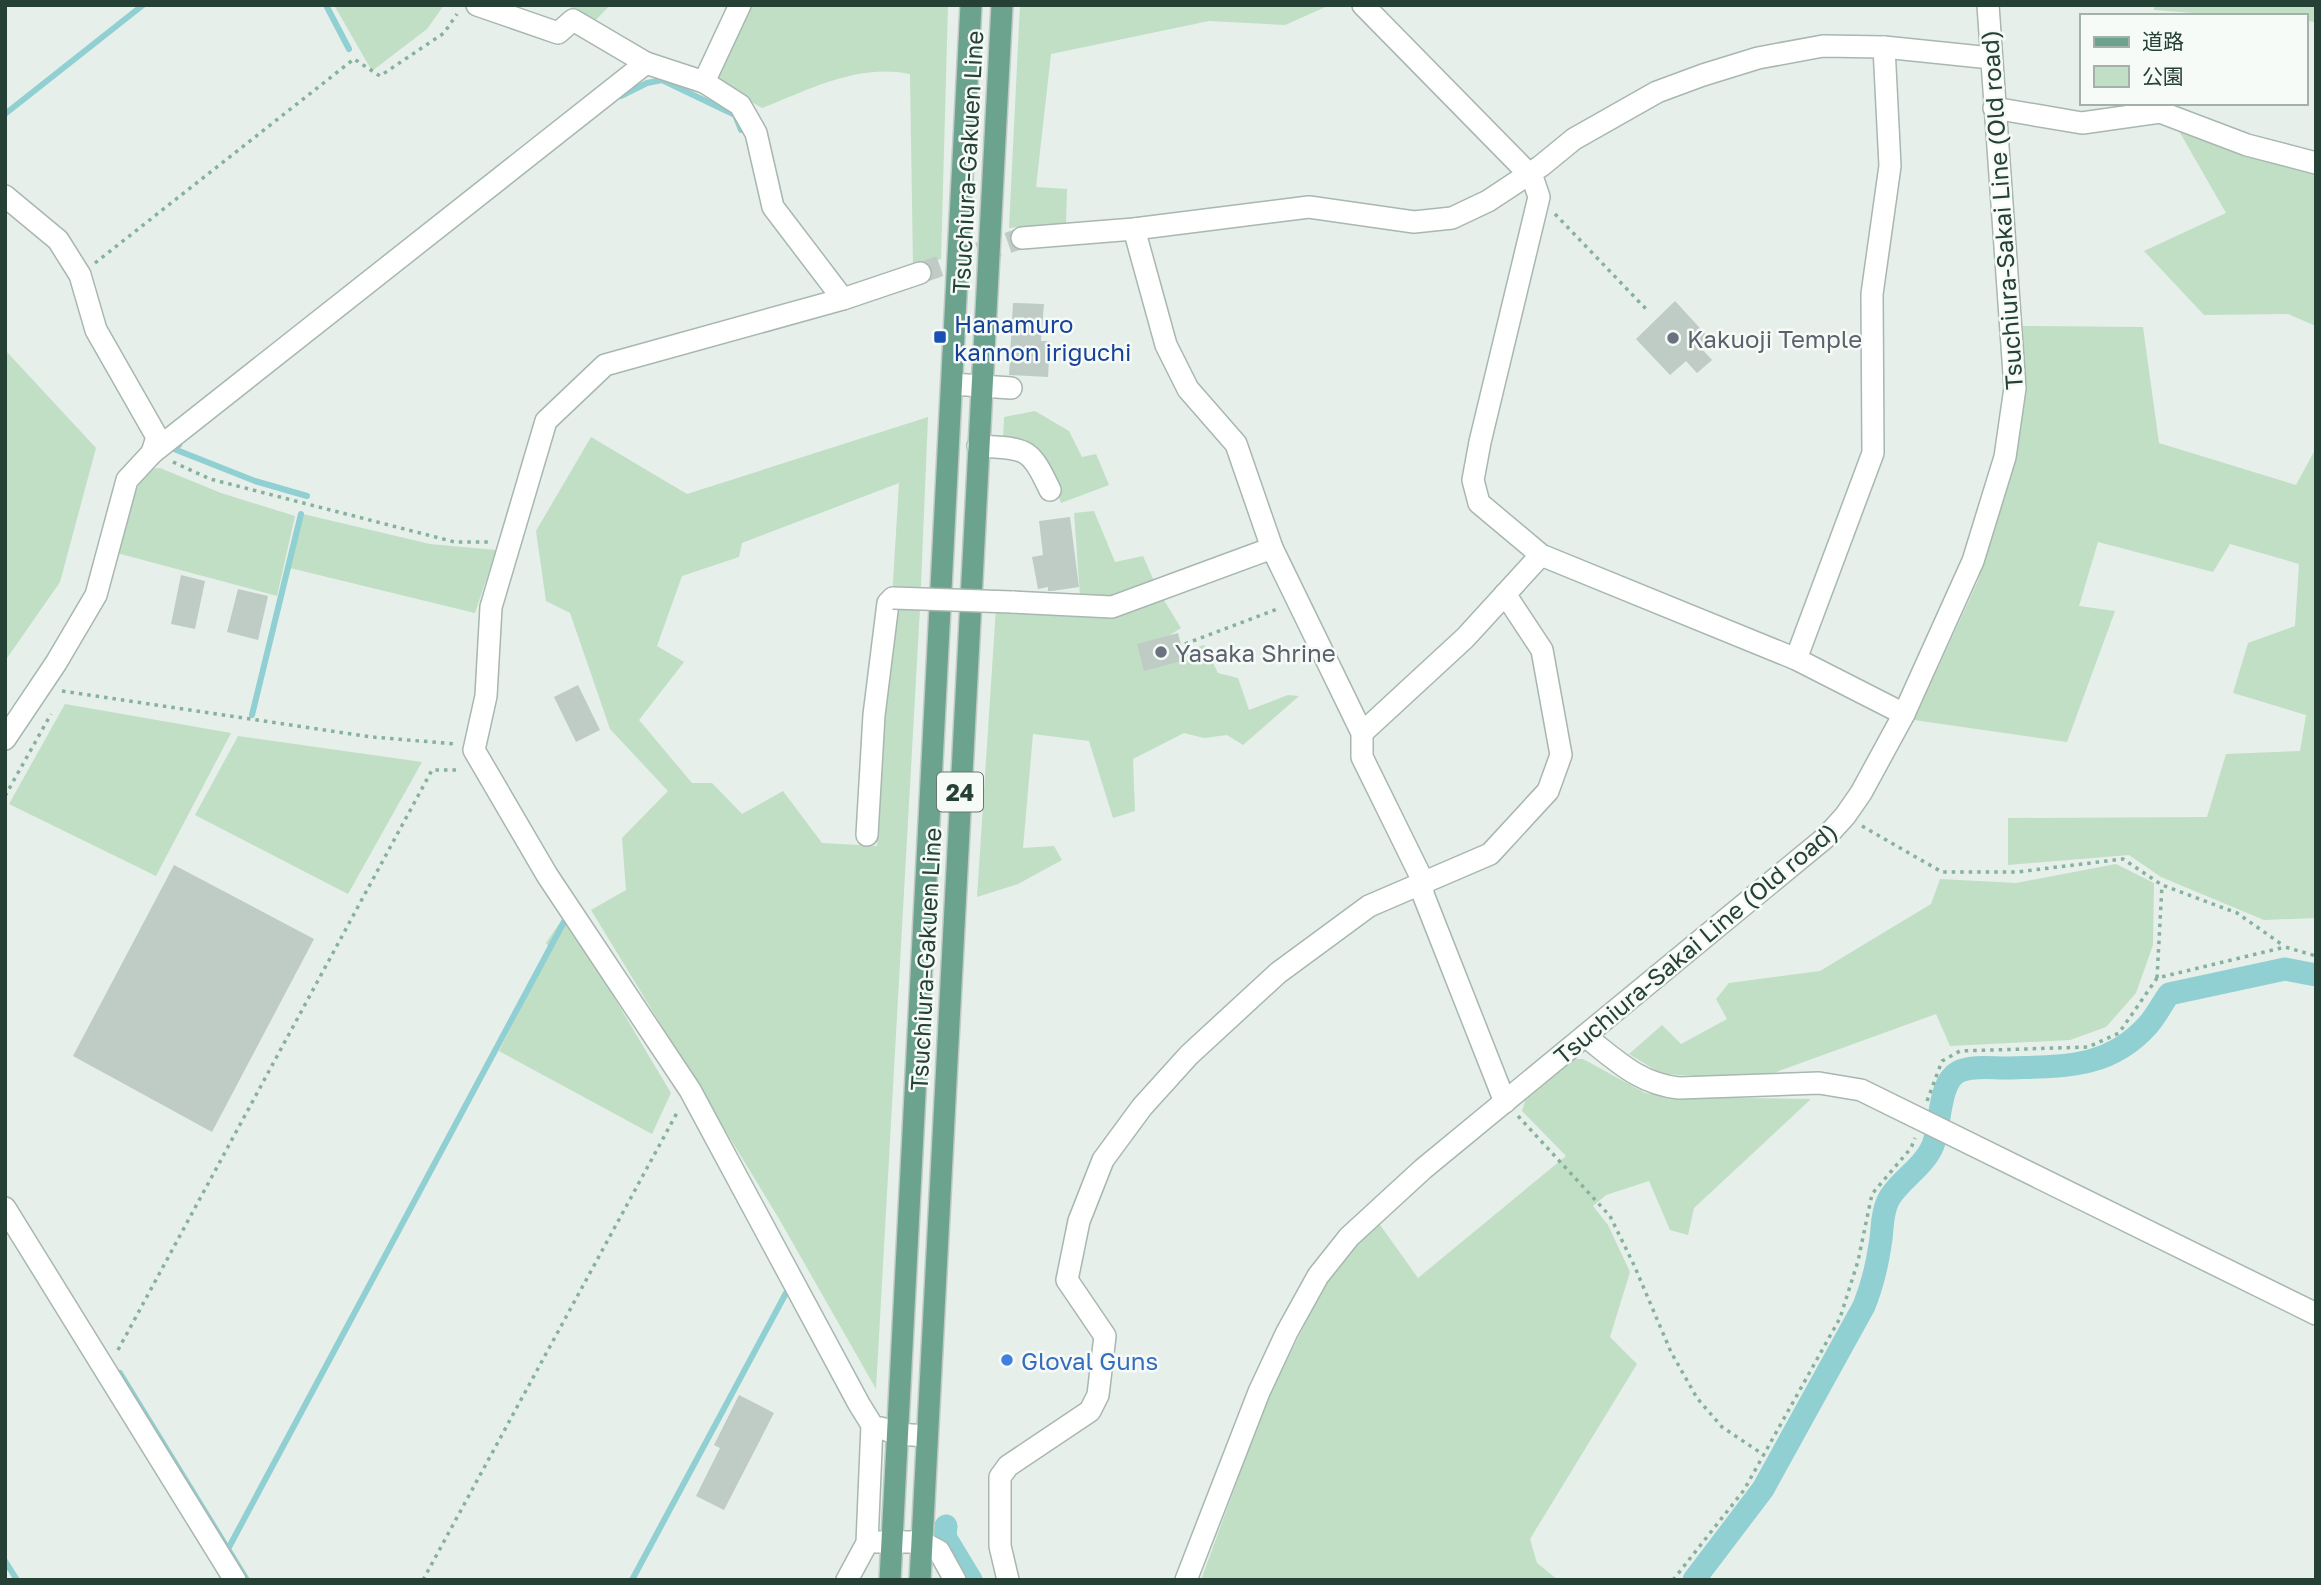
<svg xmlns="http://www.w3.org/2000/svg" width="2321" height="1585" viewBox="0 0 2321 1585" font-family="'Golos Text','Noto Sans JP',sans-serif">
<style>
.green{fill:#c0dfc5;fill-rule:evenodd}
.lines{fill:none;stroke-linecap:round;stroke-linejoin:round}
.stream{stroke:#90cfd2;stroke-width:6}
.canal{stroke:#90cfd2;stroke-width:23}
.building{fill:#beccc5}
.minor-tunnel{stroke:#bfccc6;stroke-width:21;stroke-dasharray:21 10;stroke-linecap:butt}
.minor-casing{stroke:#a8b7b0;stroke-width:24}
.major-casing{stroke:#c2cac7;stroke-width:24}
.path{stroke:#87b19f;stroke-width:3.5;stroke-dasharray:3.5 5;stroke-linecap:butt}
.minor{stroke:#fff;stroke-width:21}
.major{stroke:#6ca38e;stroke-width:21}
.minor-bridge-casing{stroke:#a8b7b0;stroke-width:24;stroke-linecap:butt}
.minor-bridge{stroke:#fff;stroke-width:21}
.transit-dot{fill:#1a4fb4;stroke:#f7fbf8;stroke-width:2.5}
.worship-dot{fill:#6b7280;stroke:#f7fbf8;stroke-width:2.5}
.shop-dot{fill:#3f7fe0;stroke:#f7fbf8;stroke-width:2.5}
.labels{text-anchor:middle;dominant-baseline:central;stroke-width:5;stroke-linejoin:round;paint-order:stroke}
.shield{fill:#f7fbf8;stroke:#647970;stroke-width:2}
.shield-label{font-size:23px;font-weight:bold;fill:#254136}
.street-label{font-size:24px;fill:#254136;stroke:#f7fbf8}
.transit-label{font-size:24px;fill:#164399;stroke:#f7fbf8;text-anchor:start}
.worship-label{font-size:24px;fill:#5b616d;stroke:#f7fbf8;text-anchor:start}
.shop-label{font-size:24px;fill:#366cbe;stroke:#f7fbf8;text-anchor:start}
</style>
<rect width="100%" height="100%" fill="#e6efea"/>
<g class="green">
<polygon points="334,5 444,5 427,29 372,71"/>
<polygon points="568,5 610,5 593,23"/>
<path d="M752,5H948L941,259L913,266L910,74C858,63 808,90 762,108L716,82Z"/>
<polygon points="1020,5 1330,5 1285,25 1209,21 1051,54 1036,187 1067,189 1066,224 1009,228"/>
<polygon points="2154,5 2316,5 2316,22 2305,21 2305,16 2232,16 2154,10"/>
<polygon points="2175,124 2316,168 2316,326 2288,314 2204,315 2144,251 2226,213"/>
<polygon points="2023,326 2143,327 2159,443 2296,485 2316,448 2316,918 2264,920 2161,877 2129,855 2008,865 2008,818 2207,817 2226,754 2300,751 2306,715 2233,693 2248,643 2295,626 2299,564 2230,544 2213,572 2098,542 2079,606 2115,611 2067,742 1914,720 1978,581 2016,454 2024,395"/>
<polygon points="5,350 96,448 60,582 5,661"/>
<polygon points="1035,411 1069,431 1082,457 1096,454 1109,485 1061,503 1048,468 1003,441 1004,417"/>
<path d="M928,417L920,608L876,1389L778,1217L591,910L626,890L622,838L668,791L610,729L570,613L546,601L536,531L591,437L687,494ZM899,483L877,846L822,843L783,791L742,814L712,783H692L639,720L684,662L657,646L682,576L739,557L742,543Z"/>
<path d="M160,468L221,493L295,516L277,596L117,553C124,521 130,498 148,469Z"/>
<polygon points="1094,511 1115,562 1143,556 1159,592 1181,628 1143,652 1146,664 1204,645 1218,673 1238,678 1249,710 1288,695 1299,696 1243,745 1227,735 1204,738 1184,733 1133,759 1135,811 1113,818 1089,741 1033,734 1023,848 1054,846 1062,860 1018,884 977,897 996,608 1081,609 1074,513"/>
<polygon points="303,514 430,544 496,550 475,613 290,568"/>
<polygon points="65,704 231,733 156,876 9,804"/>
<polygon points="238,736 422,762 348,894 195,815"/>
<polygon points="2116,864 2154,883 2153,945 2136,993 2106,1027 2070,1040 1950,1046 1936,1014 1757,1079 1662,1074 1629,1054 1662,1025 1681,1044 1727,1019 1716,999 1729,983 1820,971 1931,904 1940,879 2016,883"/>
<polygon points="565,915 671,1093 652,1134 499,1051 551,949 546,943"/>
<polygon points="1575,1059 1583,1059 1645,1093 1673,1097 1811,1099 1694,1208 1688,1235 1670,1230 1649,1181 1606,1195 1593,1206 1608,1225 1630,1272 1610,1337 1637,1364 1530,1539 1537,1563 1558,1580 1201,1580 1266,1402 1328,1278 1378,1222 1418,1278 1566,1156 1522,1111 1525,1101"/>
</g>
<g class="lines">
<g class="stream">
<polyline points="326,5 349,49"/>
<polyline points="621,96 647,83 662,80 735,115 741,130"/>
<polyline points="5,114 143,5"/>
<polyline points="179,445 174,449 255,481 307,496"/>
<polyline points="252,715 301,514"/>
<polyline points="120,1373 247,1580"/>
<polyline points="228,1549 565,920"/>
<polyline points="5,1561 17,1580"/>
<polyline points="632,1580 786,1293"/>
</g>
<g class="canal">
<polyline points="946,1526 945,1537 971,1580"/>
<path d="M1694,1580L1763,1489L1864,1306C1872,1286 1877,1266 1880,1245C1883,1230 1881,1217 1887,1203C1894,1184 1924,1168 1933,1145C1941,1126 1938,1083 1958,1072C1971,1065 1992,1068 2006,1068C2061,1066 2108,1070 2148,1025C2156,1016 2162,1004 2169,994L2285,969L2316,975"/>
</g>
</g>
<g class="building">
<polygon points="1675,301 1709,338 1700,347 1712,360 1697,373 1686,361 1670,375 1636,339"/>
<polygon points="1013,303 1044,304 1041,341 1050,341 1048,377 1009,375"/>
<polygon points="1070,517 1079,587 1052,591 1048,591 1048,587 1038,589 1032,557 1043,555 1039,521"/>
<polygon points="181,575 205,581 195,629 171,624"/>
<polygon points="238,589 268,596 258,640 227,632"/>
<polygon points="1178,633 1185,660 1144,671 1137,644"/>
<polygon points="578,685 600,730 576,742 554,697"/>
<polygon points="174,865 314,939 212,1132 73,1056"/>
<polygon points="739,1395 774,1413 724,1510 696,1496 720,1448 714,1445"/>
</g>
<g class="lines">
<polyline class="minor-tunnel" points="920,273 1022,238"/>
<g class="minor-casing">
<g id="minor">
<polyline points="477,5 558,33 573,20 646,63 704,82 740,105 756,133 773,207 843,299"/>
<polyline points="1363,5 1528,173 1534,182 1539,197 1480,442 1473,480 1479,503 1541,555 1796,659 1904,714"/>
<polyline points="704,82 740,5"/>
<polyline points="1994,108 2082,123 2160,112 2247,145 2316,163"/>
<polyline points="5,196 58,240 80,275 96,330 157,437 152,453"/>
<polyline points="1134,229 1166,345 1188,389 1236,444 1272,548 1362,733 1362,757 1423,881 1423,894 1505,1102"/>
<polyline points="1022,238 1134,229 1309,207 1414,222 1452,218 1488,201 1541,166 1574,139 1657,92 1703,75 1758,58 1823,46 1884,47 1991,58"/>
<polyline points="952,384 1011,388"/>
<path d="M978,446C1027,449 1029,446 1050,490"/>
<polyline points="1012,602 1112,607 1272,548"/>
<polyline points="1796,659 1873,453 1872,294 1890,166 1884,47"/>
<polyline points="1362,733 1465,638 1541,555"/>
<polyline points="5,739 56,663 96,595 127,480 152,453 646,63"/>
<polyline points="867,835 874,715 888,603 893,598"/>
<path d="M1585,1036C1616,1060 1639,1084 1679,1088L1819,1083L1861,1090L2316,1314"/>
<polyline points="5,1208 235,1580"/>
<polyline points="881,1428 897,1434 927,1436"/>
<polyline points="876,1542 922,1542 939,1551 955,1580"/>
<polyline points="847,1580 867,1543 872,1425 859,1404 690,1090 547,875 474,750 486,696 491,607 546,421 605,365 843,299 920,273"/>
<polyline points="1008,1580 1000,1546 1000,1477 1008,1466 1090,1411 1098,1395 1105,1336 1067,1280 1079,1221 1103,1160 1142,1107 1189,1055 1278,973 1369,906 1490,854 1548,791 1561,755 1542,650 1505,594"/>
<polyline points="1186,1580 1259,1392 1287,1332 1318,1276 1349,1237 1423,1169 1825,838 1845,816 1861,793 1904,714 1973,561 2005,457 2015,388 1988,5"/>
</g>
</g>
<g class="major-casing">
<g id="major">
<polyline points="890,1580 971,5"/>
<polyline points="920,1580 1002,5"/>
</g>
</g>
<g class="path">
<polyline points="1555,214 1647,310"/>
<polyline points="95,263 354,59 380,76 444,33 457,14"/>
<polyline points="173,462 210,479 455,542 490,542"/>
<polyline points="1185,644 1280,608"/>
<polyline points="62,691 372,737 456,744"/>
<polyline points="5,796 51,714"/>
<polyline points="1862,826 1942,872 2017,872 2123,859 2162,885 2237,913 2284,946"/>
<polyline points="2157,978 2162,885"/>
<polyline points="1927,1101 1942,1061 1960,1051 2088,1047 2119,1033 2157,978 2285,947 2316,956"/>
<polyline points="1518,1116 1610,1216 1634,1265 1671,1352 1697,1398 1722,1427 1764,1455"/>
<polyline points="118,1350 432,770 461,770"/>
<polyline points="423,1580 678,1111"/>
<polyline points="1673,1580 1744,1490 1840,1318 1858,1261 1872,1194 1911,1148 1915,1138"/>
</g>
<use href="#minor" class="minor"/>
<use href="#major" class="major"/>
<g class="minor-bridge-casing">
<polyline id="minor-bridge" points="893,598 1012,602"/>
</g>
<use href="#minor-bridge" class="minor-bridge"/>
</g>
<rect class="transit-dot" x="933" y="330" width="14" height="14" rx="3.5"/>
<g class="worship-dot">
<circle cx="1673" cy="338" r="7"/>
<circle cx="1161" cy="652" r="7"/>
</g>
<circle class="shop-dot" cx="1007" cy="1360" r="7"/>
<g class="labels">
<rect class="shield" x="937" y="772.5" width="46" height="39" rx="5"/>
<g class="shield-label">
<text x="960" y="792">24</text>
</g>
<g class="street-label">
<text transform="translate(967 162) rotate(-87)">Tsuchiura-Gakuen Line</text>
<text transform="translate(2001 210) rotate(-94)">Tsuchiura-Sakai Line (Old road)</text>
<text transform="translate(1695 943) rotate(-40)">Tsuchiura-Sakai Line (Old road)</text>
<text transform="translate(925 959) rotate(-87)">Tsuchiura-Gakuen Line</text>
</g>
<g class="transit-label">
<text x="954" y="323">Hanamuro<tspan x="954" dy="28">kannon iriguchi</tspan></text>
</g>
<g class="worship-label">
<text x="1687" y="338">Kakuoji Temple</text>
<text x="1175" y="652">Yasaka Shrine</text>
</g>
<g class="shop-label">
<text x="1021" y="1360">Gloval Guns</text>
</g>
</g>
<rect width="2321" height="1585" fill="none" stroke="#254136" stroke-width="14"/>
<rect x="2080" y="14" width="228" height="91" fill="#f7fbf8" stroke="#a3b1aa" stroke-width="2"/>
<rect x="2094" y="37" width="35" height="10" fill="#6ca38e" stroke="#a3b1aa" stroke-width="2"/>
<text x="2142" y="49" font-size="21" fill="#254136">道路</text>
<rect x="2094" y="66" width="35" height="21" fill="#c0dfc5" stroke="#a3b1aa" stroke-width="2"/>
<text x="2142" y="84" font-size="21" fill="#254136">公園</text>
</svg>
